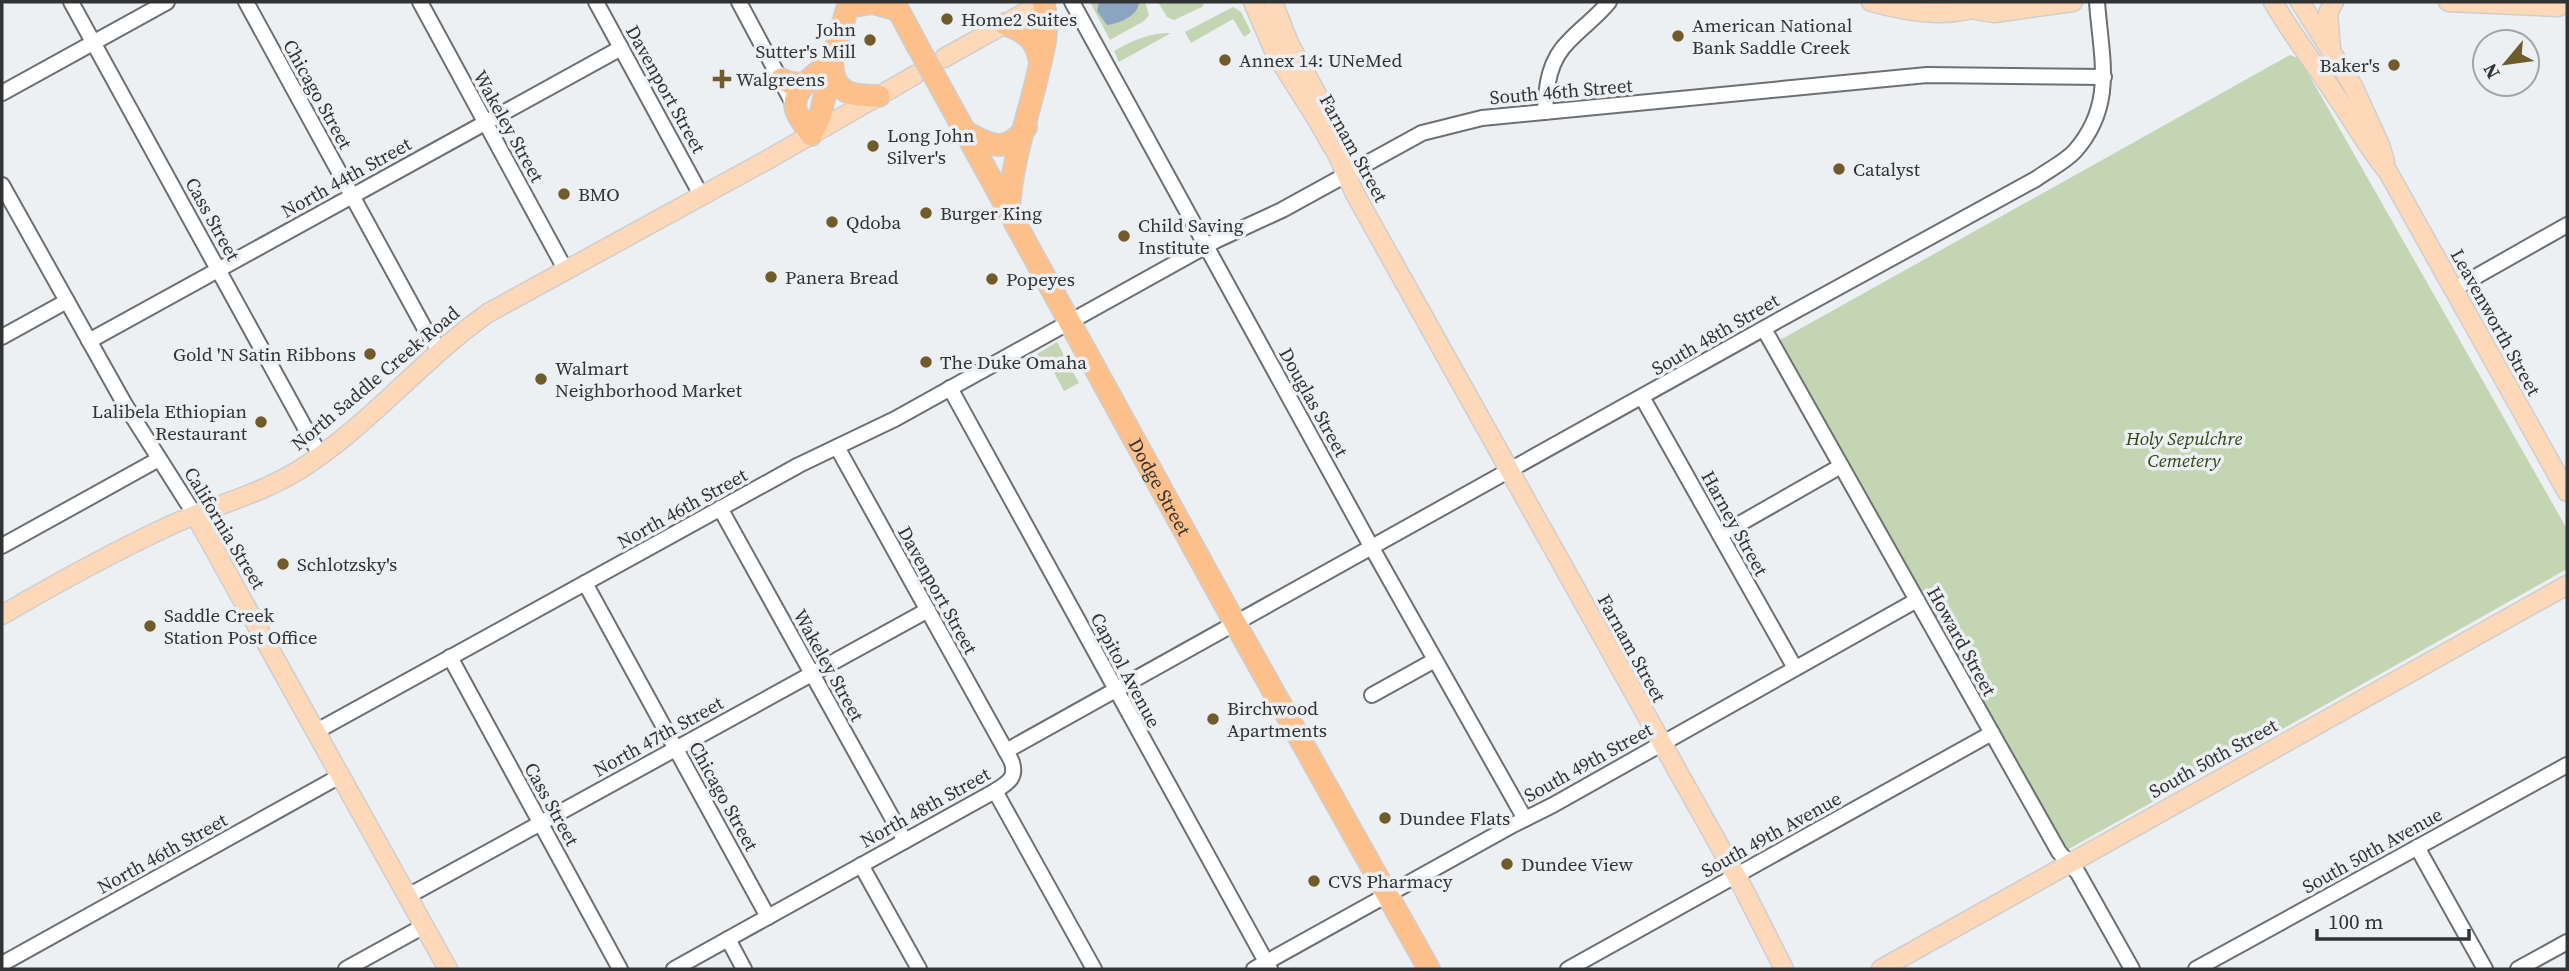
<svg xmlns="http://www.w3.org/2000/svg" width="2569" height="971" viewBox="0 0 2569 971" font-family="'Source Serif 4',serif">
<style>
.green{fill:#c4d5b4}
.water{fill:#8aa4c2}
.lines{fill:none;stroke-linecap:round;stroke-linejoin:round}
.minor-casing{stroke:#6d7072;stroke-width:18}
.major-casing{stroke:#cecece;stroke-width:21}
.highway-casing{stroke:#cecece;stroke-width:24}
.minor{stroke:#fff;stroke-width:14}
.major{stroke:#fed9b9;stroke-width:18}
.highway{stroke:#fec08b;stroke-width:21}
.highway-bridge-casing{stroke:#cecece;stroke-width:24;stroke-linecap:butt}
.highway-bridge{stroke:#fec08b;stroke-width:21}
.poi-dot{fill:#725b2b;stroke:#edf0f3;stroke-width:2.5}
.labels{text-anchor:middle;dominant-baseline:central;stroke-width:7;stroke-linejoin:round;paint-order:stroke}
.poi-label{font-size:19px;fill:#313233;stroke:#edf0f3;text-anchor:start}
.street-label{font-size:19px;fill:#313233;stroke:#edf0f3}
.park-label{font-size:19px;font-style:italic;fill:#2f4611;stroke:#edf0f3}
</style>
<rect width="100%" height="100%" fill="#edf0f3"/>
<g class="green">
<polygon points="1090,2 1145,2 1149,15 1144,21 1110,40"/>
<polygon points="1158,2 1205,2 1202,7 1174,20 1167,17"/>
<polygon points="1233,7 1241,12 1251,32 1244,37 1233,19 1191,43 1185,32"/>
<path d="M1171,33L1119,62L1114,51C1134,40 1148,33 1171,33Z"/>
<polygon points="2290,55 2300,59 2567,529 2567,569 2067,850 1780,340"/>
<path d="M1057,342L1079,383L1064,391L1051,367L1052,364C1043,357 1036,366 1027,369L1022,363Z"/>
</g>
<path class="water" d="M1099,2H1139C1139,15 1119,24 1107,25L1097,11Z"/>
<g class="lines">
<g class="minor-casing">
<g id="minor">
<polyline points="71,2 320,455"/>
<polyline points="246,2 425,329 439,350"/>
<polyline points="420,2 565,269"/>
<polyline points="596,2 701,195"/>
<polyline points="739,2 796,109"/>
<polyline points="1072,2 1372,548 1525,819"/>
<polyline points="2,93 167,2"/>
<path d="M1545,112C1546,86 1549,60 1569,41C1582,27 1597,17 1609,2"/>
<polyline points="2,185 124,403 195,515"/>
<polyline points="2454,289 2567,225"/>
<polyline points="1764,329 2059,852 2078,873 2132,969"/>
<polyline points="2,337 67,301"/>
<polyline points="89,341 621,48"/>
<polyline points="950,388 1270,969"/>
<polyline points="1642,397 1795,668"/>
<polyline points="720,508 905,841"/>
<polyline points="1720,535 1841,466"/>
<polyline points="2,546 159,459"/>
<polyline points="585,583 768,917"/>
<polyline points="450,657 620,969"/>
<polyline points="1372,695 1435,660"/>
<polyline points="315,732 799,465 895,419 1217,240 1282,210 1422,133 1482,118 1927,75 2104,77"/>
<path d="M1006,751L1777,321L2036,179C2048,170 2065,162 2075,151C2116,104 2101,58 2097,2"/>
<polyline points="995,791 1094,969"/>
<polyline points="2417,847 2485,969"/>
<polyline points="861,865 919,969"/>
<polyline points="408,896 928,610"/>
<polyline points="728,939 744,969"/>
<polyline points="2,964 340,776"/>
<polyline points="346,969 424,926"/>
<path d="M674,969L995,791C1008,783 1018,777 1011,760L837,447"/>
<polyline points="1254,969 1513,825 1553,805 1917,600"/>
<polyline points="1568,969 1992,733"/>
<polyline points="2196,969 2567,765"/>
<polyline points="2518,969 2567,942"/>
</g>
</g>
<g class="major-casing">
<g id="major">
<polyline points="1253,2 1275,53 1316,118 1338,156 1355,194 1743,888 1784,969"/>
<polyline points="1273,2 1289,43 1331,120"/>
<path d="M1871,2C1911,13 1953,20 1992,2"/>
<path d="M2273,2C2292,35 2315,64 2336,96C2354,122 2368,148 2388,172L2567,492"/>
<polyline points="2300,2 2353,86 2380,145 2385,162"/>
<polyline points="2448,2 2558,7 2567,2"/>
<polyline points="1975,10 1994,13 2073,2"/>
<polyline points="2331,49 2328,13 2334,2"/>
<polyline points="944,58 1044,2"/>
<polyline points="195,515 448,969"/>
<path d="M2,615C55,584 111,553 167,527C210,506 257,496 299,470C368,427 421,360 488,313L767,160L915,75"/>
<polyline points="1881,969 2567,585"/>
</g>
</g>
<g class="highway-casing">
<g id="highway">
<polyline points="894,2 917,45"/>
<polyline points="848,7 873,3 898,10"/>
<path d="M1005,24C1026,32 1037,40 1040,63"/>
<path d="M832,61C818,73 790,89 796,110C799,119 807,128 811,135L820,117L832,61L849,2"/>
<path d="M832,63C833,95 854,96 879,96"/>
<polyline points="781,79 790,83 805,84"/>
<path id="s1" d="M941,88L1235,623L1429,969"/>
<path d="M966,132C990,146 1008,154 1026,127"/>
<path d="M1009,212C1010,166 1028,118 1038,73C1044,50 1050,25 1043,2"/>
</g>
</g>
<use href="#minor" class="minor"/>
<use href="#major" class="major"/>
<use href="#highway" class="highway"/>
<g class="highway-bridge-casing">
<polyline id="highway-bridge" points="917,45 941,88"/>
</g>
<use href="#highway-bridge" class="highway-bridge"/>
</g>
<g class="poi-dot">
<circle cx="947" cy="19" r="7"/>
<circle cx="1678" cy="36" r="7"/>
<circle cx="870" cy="40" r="7"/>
<circle cx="1225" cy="60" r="7"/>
<circle cx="2394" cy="65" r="7"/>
<path d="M718.5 68.5h7v7h7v7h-7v7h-7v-7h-7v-7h7z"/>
<circle cx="873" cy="146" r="7"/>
<circle cx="1839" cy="169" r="7"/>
<circle cx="564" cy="194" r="7"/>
<circle cx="926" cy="213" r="7"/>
<circle cx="832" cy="222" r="7"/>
<circle cx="1124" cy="236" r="7"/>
<circle cx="771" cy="277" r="7"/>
<circle cx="992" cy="279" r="7"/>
<circle cx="370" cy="354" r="7"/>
<circle cx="926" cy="362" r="7"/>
<circle cx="541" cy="379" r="7"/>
<circle cx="261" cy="422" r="7"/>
<circle cx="283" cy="564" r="7"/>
<circle cx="150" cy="626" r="7"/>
<circle cx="1213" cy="719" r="7"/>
<circle cx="1385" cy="818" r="7"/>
<circle cx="1507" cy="864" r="7"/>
<circle cx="1314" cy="881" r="7"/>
</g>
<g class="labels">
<g class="poi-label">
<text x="961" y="19">Home2 Suites</text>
<text x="1692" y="25">American National<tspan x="1692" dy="22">Bank Saddle Creek</tspan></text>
<text x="856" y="29" text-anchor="end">John<tspan x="856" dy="22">Sutter's Mill</tspan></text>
<text x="1239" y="60">Annex 14: UNeMed</text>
<text x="2380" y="65" text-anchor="end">Baker's</text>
<text x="736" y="79">Walgreens</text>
<text x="887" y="135">Long John<tspan x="887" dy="22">Silver's</tspan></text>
<text x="1853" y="169">Catalyst</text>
<text x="578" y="194">BMO</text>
<text x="940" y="213">Burger King</text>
<text x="846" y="222">Qdoba</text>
<text x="1138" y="225">Child Saving<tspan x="1138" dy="22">Institute</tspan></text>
<text x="785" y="277">Panera Bread</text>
<text x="1006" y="279">Popeyes</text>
<text x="356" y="354" text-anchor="end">Gold 'N Satin Ribbons</text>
<text x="940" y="362">The Duke Omaha</text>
<text x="555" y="368">Walmart<tspan x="555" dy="22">Neighborhood Market</tspan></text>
<text x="247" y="411" text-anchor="end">Lalibela Ethiopian<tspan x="247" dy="22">Restaurant</tspan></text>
<text x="297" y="564">Schlotzsky's</text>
<text x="164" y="615">Saddle Creek<tspan x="164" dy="22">Station Post Office</tspan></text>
<text x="1227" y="708">Birchwood<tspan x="1227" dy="22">Apartments</tspan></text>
<text x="1399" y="818">Dundee Flats</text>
<text x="1521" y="864">Dundee View</text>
<text x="1328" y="881">CVS Pharmacy</text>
</g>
<g class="street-label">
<text transform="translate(666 89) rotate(61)">Davenport Street</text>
<text transform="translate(1561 91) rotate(-5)">South 46th Street</text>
<text transform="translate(318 94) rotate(61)">Chicago Street</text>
<text transform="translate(509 126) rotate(61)">Wakeley Street</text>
<text transform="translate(1354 148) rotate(61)">Farnam Street</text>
<text transform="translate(346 177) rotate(-29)">North 44th Street</text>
<text transform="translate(213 219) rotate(61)">Cass Street</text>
<text transform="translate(2496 322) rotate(61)">Leavenworth Street</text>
<text transform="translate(1715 334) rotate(-30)">South 48th Street</text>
<text transform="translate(375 378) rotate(-40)">North Saddle Creek Road</text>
<text transform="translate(1314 402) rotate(61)">Douglas Street</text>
<text stroke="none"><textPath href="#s1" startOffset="455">Dodge Street</textPath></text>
<text transform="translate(682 508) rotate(-29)">North 46th Street</text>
<text transform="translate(1735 523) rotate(61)">Harney Street</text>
<text transform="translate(225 528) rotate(59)">California Street</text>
<text transform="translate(938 590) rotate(61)">Davenport Street</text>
<text transform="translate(1962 641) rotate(61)">Howard Street</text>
<text transform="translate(1632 648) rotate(61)">Farnam Street</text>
<text transform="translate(829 665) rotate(61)">Wakeley Street</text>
<text transform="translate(1126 670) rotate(62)">Capitol Avenue</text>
<text transform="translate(658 736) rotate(-29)">North 47th Street</text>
<text transform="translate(2213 758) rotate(-29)">South 50th Street</text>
<text transform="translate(1588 762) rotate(-29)">South 49th Street</text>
<text transform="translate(724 796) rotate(61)">Chicago Street</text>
<text transform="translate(552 804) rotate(61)">Cass Street</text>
<text transform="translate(925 807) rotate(-29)">North 48th Street</text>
<text transform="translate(1771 834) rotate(-29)">South 49th Avenue</text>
<text transform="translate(2372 850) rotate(-29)">South 50th Avenue</text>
<text transform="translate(162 853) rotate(-29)">North 46th Street</text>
</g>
<g class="park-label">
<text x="2184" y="438">Holy Sepulchre<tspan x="2184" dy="22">Cemetery</tspan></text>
</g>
</g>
<rect width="2569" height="971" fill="none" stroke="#313233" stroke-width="7"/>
<g transform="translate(2506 63) rotate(241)"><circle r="33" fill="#edf0f3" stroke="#a2a4a6" stroke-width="2"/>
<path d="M0-5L12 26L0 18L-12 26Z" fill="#725b2b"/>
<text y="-10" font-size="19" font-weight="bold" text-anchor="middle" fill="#313233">N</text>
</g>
<path d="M2317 929v10h152v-10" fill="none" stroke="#313233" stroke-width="3.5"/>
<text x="2328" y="929" font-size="21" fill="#313233" stroke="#edf0f3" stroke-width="5" paint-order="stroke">100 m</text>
</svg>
